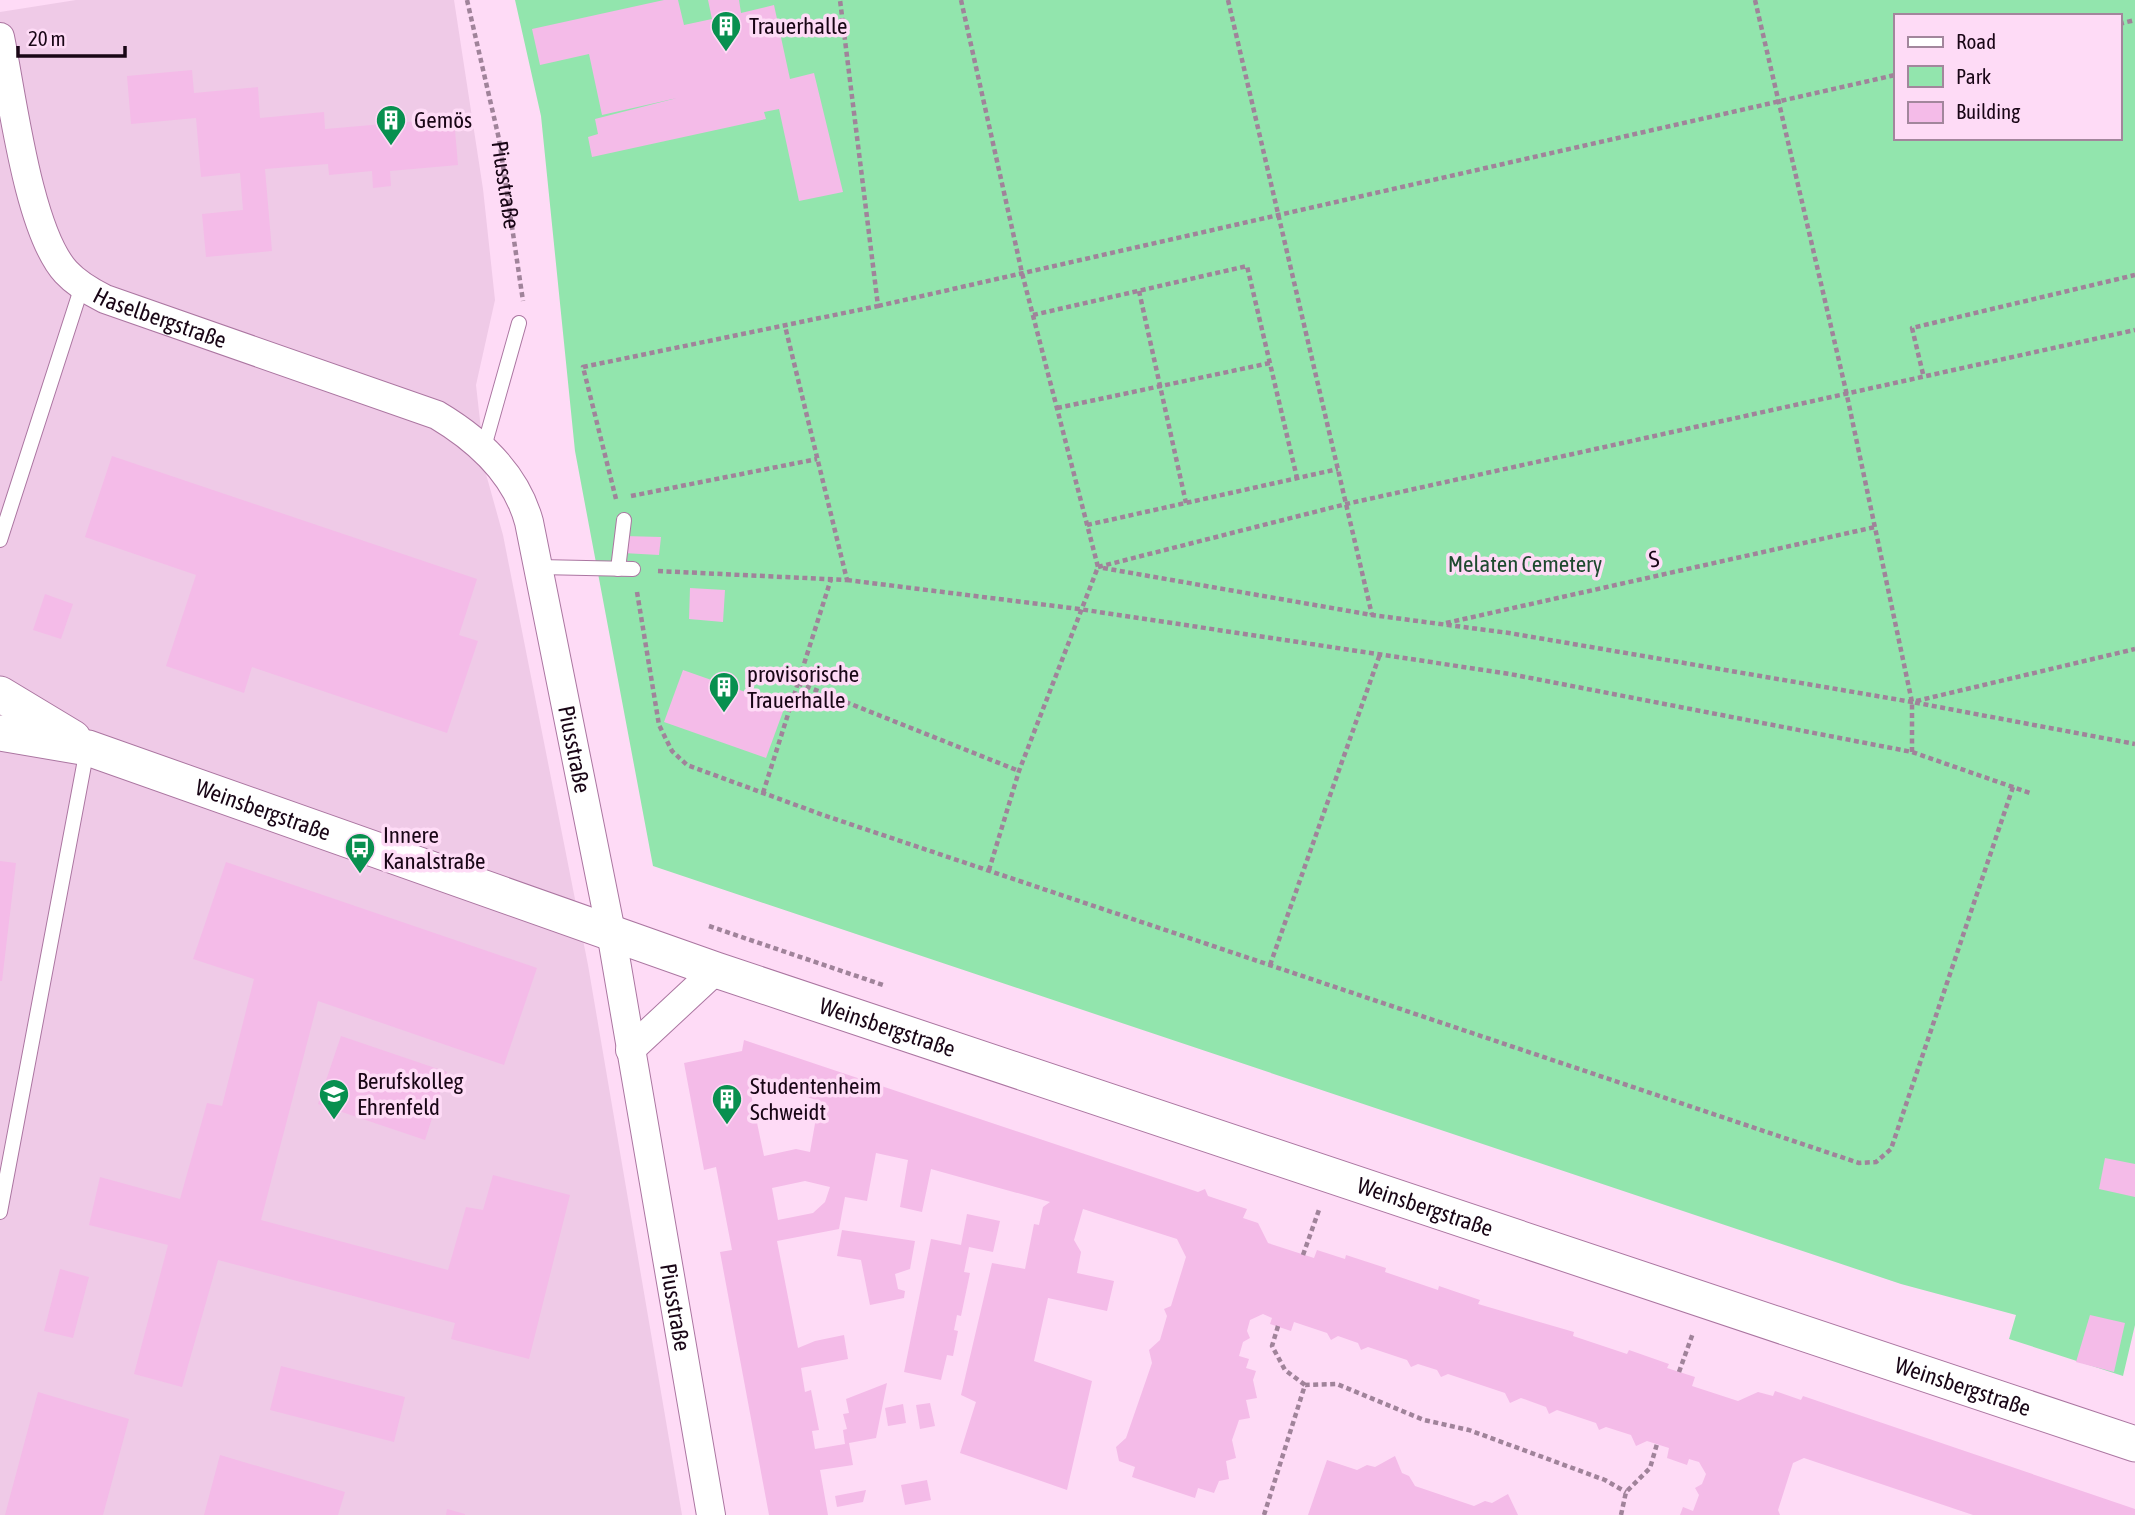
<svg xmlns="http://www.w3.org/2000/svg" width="2135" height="1515" viewBox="0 0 2135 1515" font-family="'Asap Condensed',sans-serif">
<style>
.built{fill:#efcae7}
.green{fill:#92e5ad;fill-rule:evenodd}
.building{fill:#f4bbe8;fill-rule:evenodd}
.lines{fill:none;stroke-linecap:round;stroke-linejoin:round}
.service-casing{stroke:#ab76a1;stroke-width:16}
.minor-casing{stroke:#ab76a1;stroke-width:30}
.tertiary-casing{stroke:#ab76a1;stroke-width:37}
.path{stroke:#a0839a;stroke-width:4.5;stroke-dasharray:5 3.5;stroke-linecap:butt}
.service{stroke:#fff;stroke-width:14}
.minor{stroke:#fff;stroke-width:28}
.tertiary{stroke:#fff;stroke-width:35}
.labels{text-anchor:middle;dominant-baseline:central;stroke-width:7;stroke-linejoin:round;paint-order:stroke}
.poi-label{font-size:23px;fill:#190616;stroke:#fedbf6;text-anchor:start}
.street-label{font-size:23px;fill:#190616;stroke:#fedbf6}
.park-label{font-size:23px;fill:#1e4a2f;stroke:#fedbf6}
</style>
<rect width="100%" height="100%" fill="#fedbf6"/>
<polygon class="built" points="76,0 454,0 483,189 495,300 476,385 486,474 503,535 588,965 682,1515 0,1515 0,12"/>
<path class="green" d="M515,0H2135V1325L2123,1376L2009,1339L2016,1315L1901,1284L653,866L575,451L541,116ZM1895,16H2119V138H1895Z"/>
<g class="building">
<polygon points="664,0 678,0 684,25 712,19 708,0 739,0 741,13 774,5 790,79 814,73 843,192 799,201 779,109 764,112 766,119 592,157 588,137 598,134 595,119 677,98 602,115 589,54 540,65 532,29"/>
<polygon points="192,70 194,93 258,87 260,118 324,112 325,129 454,118 458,165 390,171 391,186 373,188 372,171 329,175 328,164 265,169 272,251 206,257 202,214 243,210 240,173 201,177 196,118 131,124 127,76"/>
<polygon points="112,456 477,579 459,635 478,641 447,733 252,667 244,693 166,666 196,575 85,537"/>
<polygon points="624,536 661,537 659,555 623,553"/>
<polygon points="690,588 725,590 723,622 689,619"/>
<polygon points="45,594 73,604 61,639 33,630"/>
<polygon points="683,670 785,706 766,758 664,722"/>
<polygon points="0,861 16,863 2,981 0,981"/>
<polygon points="226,862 537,968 504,1065 318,1001 261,1220 448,1270 466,1207 483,1210 493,1175 570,1195 529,1359 451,1339 455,1323 218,1260 182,1387 134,1374 168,1245 89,1225 100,1177 180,1199 207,1103 222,1106 254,979 193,959"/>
<polygon points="341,1036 447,1072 425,1140 318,1104"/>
<path d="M744,1040L1198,1192L1205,1189L1208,1196L1247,1209L1243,1218L1258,1223L1268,1243L1314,1258L1317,1250L1345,1259L1346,1255L1386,1268L1385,1272L1438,1290L1439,1286L1480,1300L1478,1304L1574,1332L1573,1336L1627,1354L1629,1350L1669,1364L1667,1368L1695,1377L1692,1386L1738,1401L1758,1392L1773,1396L1775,1391L1801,1400L1803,1396L2135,1509V1515H1973L1804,1458L1793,1463L1778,1510L1780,1515H1680L1683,1507L1693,1511L1699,1495L1695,1488L1702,1484L1706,1474L1699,1462L1689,1459L1687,1465L1667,1458L1669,1448L1647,1441L1636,1446L1631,1435L1606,1427L1599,1430L1596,1423L1557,1410L1549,1414L1546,1407L1521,1398L1510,1403L1505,1393L1448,1374L1441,1377L1437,1370L1418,1364L1411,1367L1407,1360L1368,1347L1361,1350L1358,1343L1338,1336L1331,1340L1327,1333L1294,1322L1291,1331L1270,1324L1272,1318L1263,1314L1250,1320L1247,1331L1250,1338L1243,1342L1239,1356L1249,1359L1246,1368L1256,1371L1253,1380L1257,1398L1246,1400L1250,1418L1239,1420L1232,1440L1236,1458L1226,1461L1229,1479L1219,1481L1214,1493L1198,1488L1195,1498L1132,1477L1135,1467L1119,1461L1116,1447L1126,1438L1152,1363L1149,1350L1160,1340L1167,1316L1164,1309L1171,1306L1186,1257L1177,1239L1083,1209L1074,1240L1081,1252L1077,1273L1114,1281L1107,1311L1048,1298L1034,1361L1092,1381L1067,1490L960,1453L976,1402L961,1395L992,1263L1025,1269L1034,1224L1039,1225L1043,1207L1050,1202L931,1169L922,1212L900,1207L908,1160L876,1153L867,1201L845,1197L839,1229L777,1241L798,1348L815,1341L844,1335L848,1359L801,1368L805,1392L811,1390L819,1430L812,1431L815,1449L845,1444L843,1430L847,1429L843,1414L849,1413L846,1399L887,1383L876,1438L849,1443L853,1465L820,1470L828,1515H769L720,1252L732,1250L716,1167L704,1170L684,1063L742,1051ZM748,1080H756L819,1101L810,1152L796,1149L764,1156ZM805,1181L830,1187L825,1202L813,1213L778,1220L772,1188Z"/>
<polygon points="2105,1158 2135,1164 2135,1197 2099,1189"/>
<polygon points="967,1214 1000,1221 993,1252 969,1247 964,1272 970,1273 961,1316 957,1315 954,1330 958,1331 953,1356 947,1355 941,1380 904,1372 931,1239 961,1245"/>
<polygon points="842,1230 915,1241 910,1269 895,1274 898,1289 905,1291 904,1298 870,1305 861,1260 837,1256"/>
<polygon points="60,1269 89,1277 73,1338 44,1331"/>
<polygon points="2090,1315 2125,1323 2114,1372 2076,1362"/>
<polygon points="281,1366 405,1397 394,1442 270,1410"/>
<polygon points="38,1392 129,1419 103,1515 5,1515"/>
<polygon points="930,1403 935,1426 920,1429 916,1405"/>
<polygon points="903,1404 906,1423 888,1426 885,1408"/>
<polygon points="220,1455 345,1492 338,1515 204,1515"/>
<polygon points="1395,1456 1402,1473 1409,1476 1415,1486 1474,1506 1485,1501 1492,1503 1508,1494 1518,1515 1308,1515 1327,1460 1357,1470 1367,1465 1375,1467"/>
<polygon points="927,1480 931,1500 905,1505 901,1485"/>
<polygon points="866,1490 863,1502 837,1507 835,1496"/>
<polygon points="447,1509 465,1514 465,1515 446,1515"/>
</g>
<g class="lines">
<g class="service-casing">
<g id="service">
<polyline points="484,447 519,323"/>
<polyline points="0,540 82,286"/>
<polyline points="539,567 633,569"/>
<polyline points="618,569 624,520"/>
<polyline points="0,1212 87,749"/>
</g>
</g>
<g class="minor-casing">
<g id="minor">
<path id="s2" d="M0,37C12,95 28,231 66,272C77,284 91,292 105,299L437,415C479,440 516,474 529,522L611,932L711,1515"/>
<polyline points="630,1050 716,970"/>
</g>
</g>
<g class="tertiary-casing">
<g id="tertiary">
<polyline points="0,694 73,738"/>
<path id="s3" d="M0,733L88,748L716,970L2135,1444"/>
</g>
</g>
<g class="path">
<path id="s1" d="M467,0L499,139L523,301"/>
<polyline points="961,0 1022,273 1098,567 1019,771 989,870"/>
<polyline points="1228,0 1372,615"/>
<polyline points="1755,0 1846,391 1912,702 2135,744"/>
<polyline points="2119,24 2135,20"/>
<polyline points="1139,291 1186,503"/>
<polyline points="878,306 1895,75"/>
<polyline points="1033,315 1247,266 1297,478"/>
<polyline points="1923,374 1912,328 2135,275"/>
<polyline points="1057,408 1270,363"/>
<polyline points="631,496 817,459"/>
<polyline points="616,499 583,367 878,306 840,0"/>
<polyline points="1087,525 1338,469"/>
<polyline points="1098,567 1346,504 2135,330"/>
<polyline points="1103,568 1372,615 1509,633 1912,702 2135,649"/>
<polyline points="658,571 847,580 785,326"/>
<polyline points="847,580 1079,609 1510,674 1912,752 2030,793"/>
<polyline points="637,592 659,725 672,751 687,765 823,815 1859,1163 1876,1162 1891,1149 2013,787"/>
<polyline points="1446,623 1875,527"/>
<polyline points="798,683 1019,771"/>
<polyline points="1912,752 1912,702"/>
<polyline points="763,793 831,579"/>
<polyline points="709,926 883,985"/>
<polyline points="1270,965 1380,654"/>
<polyline points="1303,1255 1320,1207"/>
<polyline points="1278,1326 1272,1346 1285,1370 1305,1385"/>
<polyline points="1679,1372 1693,1333"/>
<polyline points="1264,1515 1305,1385 1337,1384 1424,1420 1469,1430 1605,1480 1626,1492"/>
<polyline points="1621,1515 1626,1492 1650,1468 1657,1444"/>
</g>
<use href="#service" class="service"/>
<use href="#minor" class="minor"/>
<use href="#tertiary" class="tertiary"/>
</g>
<defs>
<g id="building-pin" transform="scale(1.575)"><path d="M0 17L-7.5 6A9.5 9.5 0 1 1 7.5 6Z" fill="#08904f" stroke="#fedbf6"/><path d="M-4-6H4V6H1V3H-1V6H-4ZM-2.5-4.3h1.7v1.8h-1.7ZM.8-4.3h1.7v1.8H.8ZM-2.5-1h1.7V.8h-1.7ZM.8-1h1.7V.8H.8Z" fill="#fff"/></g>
<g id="bus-pin" transform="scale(1.575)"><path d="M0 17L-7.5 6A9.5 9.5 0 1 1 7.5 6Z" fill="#08904f" stroke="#fedbf6"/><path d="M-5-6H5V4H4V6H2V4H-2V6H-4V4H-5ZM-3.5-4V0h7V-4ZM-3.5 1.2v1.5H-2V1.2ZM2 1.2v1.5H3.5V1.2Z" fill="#fff"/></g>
<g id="school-pin" transform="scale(1.575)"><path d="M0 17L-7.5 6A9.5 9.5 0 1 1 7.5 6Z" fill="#08904f" stroke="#fedbf6"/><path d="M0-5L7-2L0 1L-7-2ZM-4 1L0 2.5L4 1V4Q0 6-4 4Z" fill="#fff"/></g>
</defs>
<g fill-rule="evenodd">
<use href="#building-pin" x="726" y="26"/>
<use href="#building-pin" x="391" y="120"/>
<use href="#building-pin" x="724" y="687"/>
<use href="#bus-pin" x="360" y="848"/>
<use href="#school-pin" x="334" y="1094"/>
<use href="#building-pin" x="727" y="1099"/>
</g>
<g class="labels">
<g class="poi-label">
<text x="749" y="26">Trauerhalle</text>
<text x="414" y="120">Gemös</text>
<text x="747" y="674">provisorische<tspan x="747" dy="26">Trauerhalle</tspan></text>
<text x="383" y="835">Innere<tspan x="383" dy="26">Kanalstraße</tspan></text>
<text x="357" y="1081">Berufskolleg<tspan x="357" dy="26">Ehrenfeld</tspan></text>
<text x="750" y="1086">Studentenheim<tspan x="750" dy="26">Schweidt</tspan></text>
</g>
<g class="street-label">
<text stroke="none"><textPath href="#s1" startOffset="189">Piusstraße</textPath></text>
<text stroke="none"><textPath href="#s2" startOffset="352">Haselbergstraße</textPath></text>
<text transform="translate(1654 559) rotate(-13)">S</text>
<text stroke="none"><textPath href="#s2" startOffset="1022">Piusstraße</textPath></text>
<text stroke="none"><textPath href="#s3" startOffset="275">Weinsbergstraße</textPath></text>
<text stroke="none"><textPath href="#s3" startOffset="936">Weinsbergstraße</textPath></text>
<text stroke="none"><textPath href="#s3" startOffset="1503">Weinsbergstraße</textPath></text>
<text stroke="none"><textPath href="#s2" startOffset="1589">Piusstraße</textPath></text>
<text stroke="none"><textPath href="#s3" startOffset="2070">Weinsbergstraße</textPath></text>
</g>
<g class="park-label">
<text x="1525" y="564">Melaten Cemetery</text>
</g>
</g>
<rect x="1894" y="14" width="228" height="126" fill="#fedbf6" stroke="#a2869c" stroke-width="2"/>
<rect x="1908" y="37" width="35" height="10" fill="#ffffff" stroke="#a2869c" stroke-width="2"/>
<text x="1956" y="49" font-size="21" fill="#190616">Road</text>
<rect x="1908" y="66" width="35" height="21" fill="#92e5ad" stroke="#a2869c" stroke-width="2"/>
<text x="1956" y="84" font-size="21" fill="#190616">Park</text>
<rect x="1908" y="102" width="35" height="21" fill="#f4bbe8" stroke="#a2869c" stroke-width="2"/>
<text x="1956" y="119" font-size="21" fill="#190616">Building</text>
<path d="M18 46v10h107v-10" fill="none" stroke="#190616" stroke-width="3.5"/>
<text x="28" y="46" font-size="21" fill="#190616" stroke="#fedbf6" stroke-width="5" paint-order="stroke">20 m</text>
</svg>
